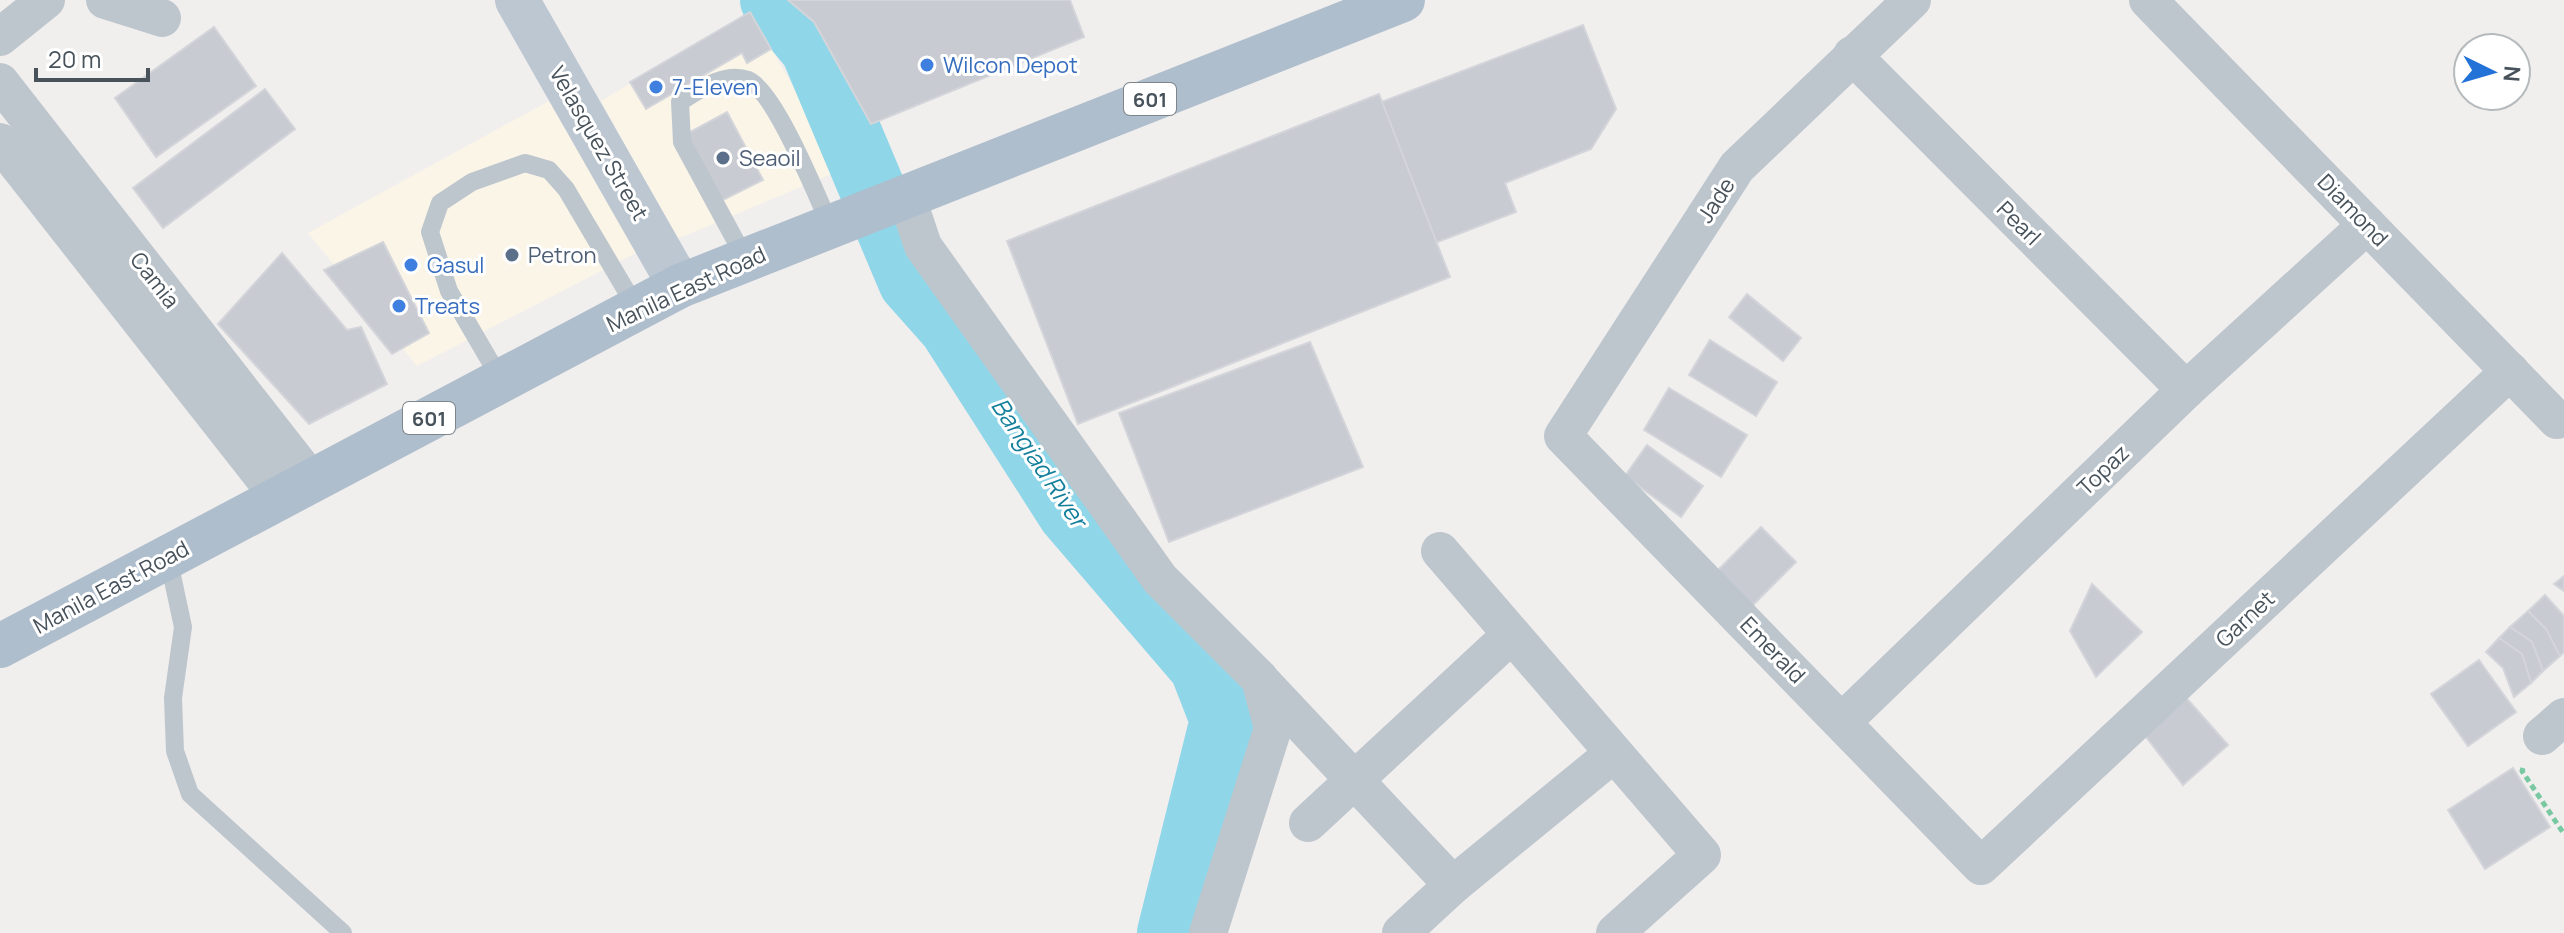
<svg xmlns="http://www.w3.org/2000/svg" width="2564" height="933" viewBox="0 0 2564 933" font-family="Manrope,sans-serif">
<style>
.commercial{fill:#fbf5e8}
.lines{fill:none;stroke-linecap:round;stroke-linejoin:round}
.river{stroke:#8ed6e8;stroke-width:66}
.building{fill:#c8cbd1;stroke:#d3d5da;stroke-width:2}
.path{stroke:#78c9a1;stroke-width:5;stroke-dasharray:6 4;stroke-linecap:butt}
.lane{stroke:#bdc6cd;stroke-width:18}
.street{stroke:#bdc6cd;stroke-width:38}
.secondary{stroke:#bdc7d1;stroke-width:44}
.primary{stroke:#afbecc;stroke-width:44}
.shop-dot{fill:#3f7fe0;stroke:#fff;stroke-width:3}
.service-dot{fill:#5c6f8a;stroke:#fff;stroke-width:3}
.labels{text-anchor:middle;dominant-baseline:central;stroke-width:6;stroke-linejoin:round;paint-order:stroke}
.shield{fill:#fff;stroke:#7e868c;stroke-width:2}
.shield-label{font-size:20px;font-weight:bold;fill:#47525b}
.shop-label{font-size:22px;fill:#366cbe;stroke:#fff;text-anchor:start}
.street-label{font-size:22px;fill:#47525b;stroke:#fff}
.service-label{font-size:22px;fill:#4e5e75;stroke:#fff;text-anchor:start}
.water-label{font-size:24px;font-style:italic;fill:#137f9b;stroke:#fff}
</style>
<rect width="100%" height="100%" fill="#f1eeee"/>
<g class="commercial">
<polygon points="750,12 841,170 677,239 601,101"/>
<polygon points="549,101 638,252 417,366 308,233"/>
</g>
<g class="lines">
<polyline class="river" points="773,0 813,48 911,281 951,326 1070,512 1202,666 1223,720 1170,933"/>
</g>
<g class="building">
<polygon points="788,0 1070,0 1084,37 871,124 814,22"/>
<polygon points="750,12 771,49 747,63 742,53 646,109 630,82"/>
<polygon points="1583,25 1616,109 1591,149 1505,183 1516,212 1422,248 1368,107"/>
<polygon points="214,27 256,86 156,157 115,98"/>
<polygon points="265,89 295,129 163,228 133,188"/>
<polygon points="1379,94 1450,277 1078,424 1007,241"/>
<polygon points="727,112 763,180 721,201 683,136"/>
<polygon points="383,242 429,333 392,354 324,270"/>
<polygon points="282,253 347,330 361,327 387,384 309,424 218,324"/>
<polygon points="1747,294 1801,338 1783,361 1729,317"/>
<polygon points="1710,340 1777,382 1756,416 1689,375"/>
<polygon points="1310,342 1363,467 1169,542 1119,413"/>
<polygon points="1669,388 1747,435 1721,477 1644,430"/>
<polygon points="1647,445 1703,486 1681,517 1625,476"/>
<polygon points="1761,527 1796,562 1750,608 1715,573"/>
<polygon points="2564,576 2564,591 2554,584"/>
<polygon points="2092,584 2142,632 2096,677 2070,631"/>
<polygon points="2545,595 2564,616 2564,652 2560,656 2546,629 2528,611"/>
<polygon points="2528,611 2546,629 2560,656 2543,671 2532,642 2510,627"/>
<polygon points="2510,627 2532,642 2543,671 2531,683 2522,654 2499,638"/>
<polygon points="2499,638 2522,654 2531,683 2514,697 2503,668 2486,652"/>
<polygon points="2479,660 2516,712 2468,746 2431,694"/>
<polygon points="2181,692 2228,745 2183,785 2140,729"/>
<polygon points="2513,768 2550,827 2485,869 2448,810"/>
</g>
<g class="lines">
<polyline class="path" points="2523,768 2522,771 2564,834"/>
<g class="lane">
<path d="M746,260L682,142L680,102C699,90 725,71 748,80C775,91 817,196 830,225"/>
<polyline points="501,380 449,291 430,232 440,203 472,182 525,163 549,170 566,189 637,309"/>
<polyline points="168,557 183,627 173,698 175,751 190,794 343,933"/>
</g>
<g class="street">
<polyline points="105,0 162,18"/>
<polyline points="1912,0 1737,167 1563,436 1981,866 2510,371"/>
<polyline points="2148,0 2557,420"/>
<polyline points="0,37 46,0"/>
<polyline points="1852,55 2186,390"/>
<polyline points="0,82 310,479"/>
<polyline points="0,142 279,497"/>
<polyline points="906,195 923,246 1160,579 1260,679 1273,728 1208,933"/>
<polyline points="1440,551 1702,855 1615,933"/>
<polyline points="1264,684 1453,885"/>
<polyline points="1843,721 2186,390 2367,225"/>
<polyline points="2542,736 2564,717"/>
<polyline points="1308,823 1510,636"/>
<polyline points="1401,933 1453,885 1613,754"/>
</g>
<polyline class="secondary" points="517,0 680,286"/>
<polyline class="primary" points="0,646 680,286 1403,0"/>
</g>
<g class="shop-dot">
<circle cx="927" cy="65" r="8"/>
<circle cx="656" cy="87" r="8"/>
<circle cx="411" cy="265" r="8"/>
<circle cx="399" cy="306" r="8"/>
</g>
<g class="service-dot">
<circle cx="723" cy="158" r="8"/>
<circle cx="512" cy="255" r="8"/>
</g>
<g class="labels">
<g class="shield">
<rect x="1124" y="83" width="52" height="32" rx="6"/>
<rect x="403" y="402" width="52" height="32" rx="6"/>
</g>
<g class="shield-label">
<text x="1150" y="99">601</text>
<text x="429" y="418">601</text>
</g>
<g class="shop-label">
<text x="943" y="65">Wilcon Depot</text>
<text x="672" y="87">7-Eleven</text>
<text x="427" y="265">Gasul</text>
<text x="415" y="306">Treats</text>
</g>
<g class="street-label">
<text transform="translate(599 143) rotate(60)">Velasquez Street</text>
<text transform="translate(1716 200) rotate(-57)">Jade</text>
<text transform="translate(2353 210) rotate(46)">Diamond</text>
<text transform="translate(2019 223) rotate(45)">Pearl</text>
<text transform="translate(155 280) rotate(52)">Camia</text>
<text transform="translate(686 289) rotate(-25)">Manila East Road</text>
<text transform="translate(2103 470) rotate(-44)">Topaz</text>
<text transform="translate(111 587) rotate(-28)">Manila East Road</text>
<text transform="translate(2245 619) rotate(-43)">Garnet</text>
<text transform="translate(1773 650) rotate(46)">Emerald</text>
</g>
<g class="service-label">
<text x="739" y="158">Seaoil</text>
<text x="528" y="255">Petron</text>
</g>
<g class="water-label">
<text transform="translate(1040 462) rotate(56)">Bangiad River</text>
</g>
</g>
<g transform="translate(2492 72) rotate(95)"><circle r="38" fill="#ffffff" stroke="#b5babd" stroke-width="2"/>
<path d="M0-6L14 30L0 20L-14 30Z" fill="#2272d8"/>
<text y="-12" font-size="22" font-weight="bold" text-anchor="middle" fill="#47525b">N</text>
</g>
<path d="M36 68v12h112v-12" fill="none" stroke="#47525b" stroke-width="4"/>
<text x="48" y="68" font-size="24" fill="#47525b" stroke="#ffffff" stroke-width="6" paint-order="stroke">20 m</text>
</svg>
